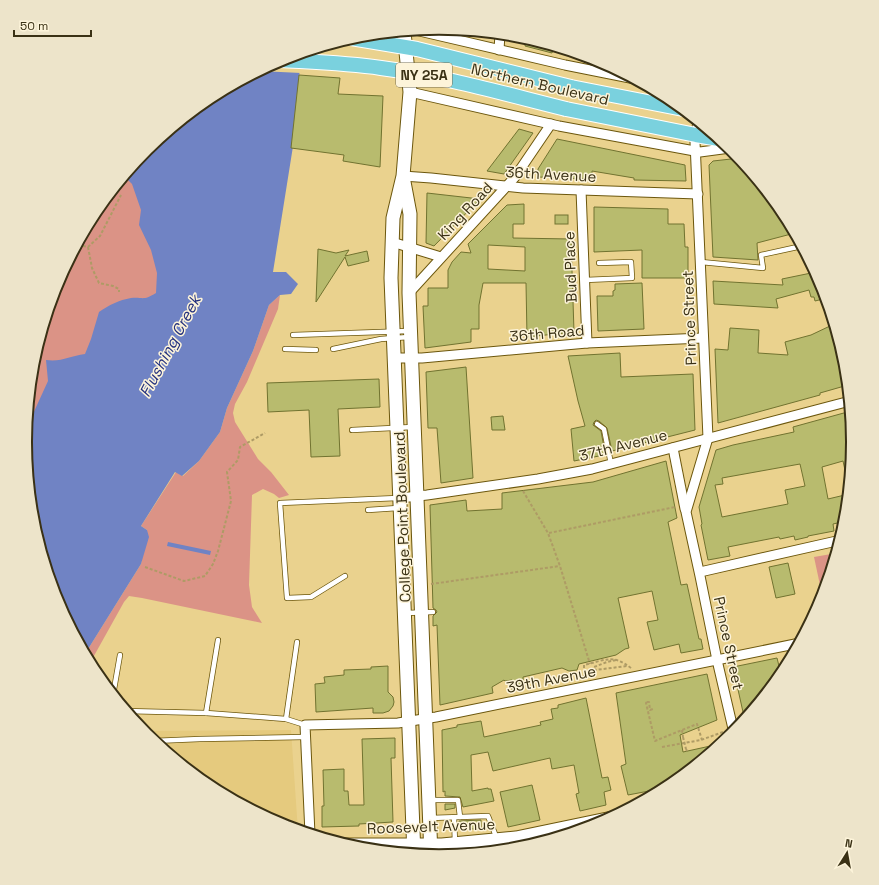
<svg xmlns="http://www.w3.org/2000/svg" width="879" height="885" viewBox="0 0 879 885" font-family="'Space Grotesk',sans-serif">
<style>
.built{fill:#e5ca7e}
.green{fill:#db9386}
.water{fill:#7083c4}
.pier{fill:#ead28e}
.building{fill:#b8bb6e;stroke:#717330;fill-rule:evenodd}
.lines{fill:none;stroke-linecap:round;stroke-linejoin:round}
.lane-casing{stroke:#6c570d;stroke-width:6}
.street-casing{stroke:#6c570d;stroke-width:11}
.secondary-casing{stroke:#6c570d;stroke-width:15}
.primary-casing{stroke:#fff;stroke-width:16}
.path{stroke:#ae9b65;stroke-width:2;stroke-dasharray:3 2;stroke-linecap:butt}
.lane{stroke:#fff;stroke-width:4.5}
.street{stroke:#fff;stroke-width:9}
.secondary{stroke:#fff;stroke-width:13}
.primary{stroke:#7ad1de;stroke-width:14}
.primary-bridge-casing{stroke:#fff;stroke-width:16;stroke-linecap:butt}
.path-bridge{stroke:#ae9b65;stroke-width:2;stroke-dasharray:3 2;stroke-linecap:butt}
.primary-bridge{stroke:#7ad1de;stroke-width:14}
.labels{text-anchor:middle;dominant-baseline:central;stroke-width:3;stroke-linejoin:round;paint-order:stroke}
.shield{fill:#fdf4da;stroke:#746c50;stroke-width:1}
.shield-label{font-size:14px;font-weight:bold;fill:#3a3115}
.street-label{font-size:15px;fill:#3a3115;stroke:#fdf4da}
.water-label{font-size:16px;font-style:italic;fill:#24317e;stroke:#fdf4da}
.rim{fill:none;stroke:#3a3115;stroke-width:2}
</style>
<rect width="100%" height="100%" fill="#ead28e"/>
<polygon class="built" points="291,730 298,831 281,825 209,787 146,735 143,731"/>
<g class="green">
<polygon points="147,149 166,291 25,442 33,361 57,284 95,212"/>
<polygon points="280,295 278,309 247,382 235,404 233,413 235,422 258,459 271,472 289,495 279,498 274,494 263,489 252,495 249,585 252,607 262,623 142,598 129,596 124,602 90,663 85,654 141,564 147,530 141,526 176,472 183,476 199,461 220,432 227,408 253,351 269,305"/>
<polygon points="837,553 823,599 814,557"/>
</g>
<g class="water">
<path d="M301,54L294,140L273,272H286L298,284L291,294L280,295L269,305L253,351L227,408L220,432L199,461L182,476L175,472L141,526L147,530L149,537L141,564L85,654L56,601L33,523L25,442L27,427L48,381L46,360C62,362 70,356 85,354L91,339L99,312C109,305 119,300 131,298C144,297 143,301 156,293L157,273L151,250L139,225L141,210L132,184L124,176L147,149L209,98L281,59Z"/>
<polygon points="168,542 211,551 210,555 167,546"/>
</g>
<polygon class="pier" points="303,53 301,73 260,71 281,59"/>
<g class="building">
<polygon points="526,38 554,46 552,53 525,46"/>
<polygon points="299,75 340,78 338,94 383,96 380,167 343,161 344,155 291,148"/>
<polygon points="519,129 533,133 504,174 487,171"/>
<polygon points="557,139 685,165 686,181 634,180 634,178 592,171 592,179 538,177 538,169"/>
<polygon points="740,158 784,212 795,233 757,243 758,260 713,257 709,165 713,161"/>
<polygon points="427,193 480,199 434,246 426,243"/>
<path d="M524,204V224H513V238L571,239L574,332L527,337L526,283H483L479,305V329H471V342L425,348L423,306H428V288H448V270L452,262L461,252L471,253L468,244L507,205ZM488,245L525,247V271L488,269Z"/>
<polygon points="594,207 668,209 668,224 684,224 685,247 688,247 688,278 642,278 642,250 594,252"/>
<rect x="555" y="215" width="13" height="9"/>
<polygon points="318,249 336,253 349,250 345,256 367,251 369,261 348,266 345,257 316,302"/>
<polygon points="816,272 823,284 827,298 815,301 814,297 811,297 809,290 776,299 778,308 714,304 713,281 783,285 782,279"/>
<polygon points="642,283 644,329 598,331 597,296 613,296 613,291 615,290 615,284"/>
<polygon points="830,326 834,337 838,336 846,362 848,385 820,393 820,395 718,423 715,349 728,350 730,328 759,330 758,353 788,355 785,342 811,335"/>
<polygon points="620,353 621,377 693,374 695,430 612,451 607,428 599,421 596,420 594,422 593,425 601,431 605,453 599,454 599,456 574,461 571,429 585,426 578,401 568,356"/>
<polygon points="466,367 473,478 441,483 437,428 428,428 426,372"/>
<polygon points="379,379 380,407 338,409 340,456 311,457 309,410 268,412 267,383"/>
<path d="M851,411L854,443L850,484H848L843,461L822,467L828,499L849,494L846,521L833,524L834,531L808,536V537L795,540L794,536L780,539L779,537L728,547L730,556L708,560L701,525L702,524L699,507L716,450L733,445L794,432L793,427ZM800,464L805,486L785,490L788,504L722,517L715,485L723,484L722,478Z"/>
<polygon points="503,416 505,430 492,430 491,417"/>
<polygon points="666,461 677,518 668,522 681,585 687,584 699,639 701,639 703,649 681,653 679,644 654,650 647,622 658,620 652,591 618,598 629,648 625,649 616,655 579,664 577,670 569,671 562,668 523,677 524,689 512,691 512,680 505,681 504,680 492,687 493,693 440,705 437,625 433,626 433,616 437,612 436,610 433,608 430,505 466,500 467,511 502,509 502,493 593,482"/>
<polygon points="788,563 795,594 776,598 769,567"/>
<polygon points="777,658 779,666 789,664 784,673 745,721 733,667"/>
<polygon points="388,666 388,692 393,697 394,702 393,706 389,711 383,713 373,713 373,708 316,712 315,684 325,683 324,677 344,675 344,670 371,669 371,667"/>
<polygon points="707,674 717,720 680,735 683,752 724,743 670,787 628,795 621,766 626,764 616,693"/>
<polygon points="586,698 602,778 608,777 611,790 604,792 606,805 580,811 576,794 579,793 574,765 552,769 550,758 493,771 488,752 471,755 472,791 488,788 488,789 491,789 494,801 463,807 460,797 445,796 445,791 443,792 442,730 457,727 457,725 481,721 484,737 541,725 540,722 553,719 551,709 558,708 558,705"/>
<polygon points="395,738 395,758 391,758 393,822 359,824 359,826 322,827 322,806 324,806 323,770 344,769 344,791 348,791 349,805 364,805 362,739"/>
<polygon points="532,785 540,820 508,827 500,792"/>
<polygon points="445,804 455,804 455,808 445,810"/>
<polygon points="481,820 481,829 459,829 459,821"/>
</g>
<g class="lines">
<g class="lane-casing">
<g id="lane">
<polyline points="701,262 763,268 761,255 802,246"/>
<polyline points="585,280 632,278 631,262 599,263"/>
<polyline points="293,335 409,331"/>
<polyline points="285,349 316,350"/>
<polyline points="333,349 381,339 409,337"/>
<polyline points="597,424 604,429 611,464"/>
<polyline points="352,430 413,427"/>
<polyline points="368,510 398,508"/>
<polyline points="345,576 311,597 287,598 280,503 398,498"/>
<polyline points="406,613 433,612"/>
<polyline points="113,695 120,655"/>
<polyline points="126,711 206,713 286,719 305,725"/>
<polyline points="206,713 218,640"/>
<polyline points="286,719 297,642"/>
<polyline points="153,741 200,739 305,737"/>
<polyline points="430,800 458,800 460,817 488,816 497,839"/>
<polyline points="430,818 460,817"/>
<polyline points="454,818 455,842"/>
</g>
</g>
<g class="street-casing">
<g id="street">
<polyline points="415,30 565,65 635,79"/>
<polyline points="499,50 500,34"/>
<polyline points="410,92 559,126 700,152 730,148"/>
<polyline points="698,121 695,142 708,438 686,512 700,576 717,660 734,733"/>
<polyline points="403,176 431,178 523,188 698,194"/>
<polyline points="581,190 587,343"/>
<polyline points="392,242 441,257"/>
<polyline points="409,293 515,177 551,124"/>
<polyline points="394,358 422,358 587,343 703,338"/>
<polyline points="673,448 685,509"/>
<polyline points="400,498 427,495 538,479 592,469 850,401"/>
<polyline points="700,572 841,540"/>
<polyline points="310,834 305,725 398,723 436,717 800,643"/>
</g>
</g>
<g class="secondary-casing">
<g id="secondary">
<polyline points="404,32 410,92 403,176 393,218 391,278 414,855"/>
<polyline points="404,182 410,214 409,293 431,856"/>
<polyline points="344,845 442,845 516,838 612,818"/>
<polyline points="518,849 525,848"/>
</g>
</g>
<g class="primary-casing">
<g id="primary">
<polyline points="571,87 683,109"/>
<polyline points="566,109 696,135 719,139"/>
</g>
</g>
<g class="path">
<polyline points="78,245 88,247 100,236 121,195"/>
<polyline points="88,247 92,268 99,283 113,286 119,289 119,292"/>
<polyline points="523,491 548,533 560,566 590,664"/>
<polyline points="549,533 675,507"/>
<polyline points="145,567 184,581 205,576 213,564 218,551 231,501 227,472 238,460 240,447 265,433"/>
<polyline points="431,584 560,566"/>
<polyline points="616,660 607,662 594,667 595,670 627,666"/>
<path d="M584,678V665C605,660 613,654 631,668"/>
<polyline points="647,702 646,703 655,741 697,724 702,740"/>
<polyline points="647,702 649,702 650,710 653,709"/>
<polyline points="682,730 683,737"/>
<polyline points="662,747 701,740 723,732"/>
<polyline points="686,749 687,751"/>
</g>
<use href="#lane" class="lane"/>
<use href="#street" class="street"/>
<use href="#secondary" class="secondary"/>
<use href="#primary" class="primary"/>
<g class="primary-bridge-casing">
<g id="primary-bridge">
<polyline points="351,38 417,49 571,87"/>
<path d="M280,60C314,62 347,63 381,68C443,76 505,94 566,109"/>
</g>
</g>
<polyline class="path-bridge" points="683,737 686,749"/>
<use href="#primary-bridge" class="primary-bridge"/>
</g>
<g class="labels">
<rect class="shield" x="396" y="63" width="56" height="24" rx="3"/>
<g class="shield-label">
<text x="424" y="75">NY 25A</text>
</g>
<g class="street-label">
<text transform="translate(540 84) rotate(13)">Northern Boulevard</text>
<text transform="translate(551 174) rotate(3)">36th Avenue</text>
<text transform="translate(465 211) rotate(-47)">King Road</text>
<text transform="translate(570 267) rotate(-92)">Bud Place</text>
<text transform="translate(689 318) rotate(-92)">Prince Street</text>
<text transform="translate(547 333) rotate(-5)">36th Road</text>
<text transform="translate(623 445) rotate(-14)">37th Avenue</text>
<text transform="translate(402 517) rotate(-92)">College Point Boulevard</text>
<text transform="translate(729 643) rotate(78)">Prince Street</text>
<text transform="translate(551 679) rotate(-11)">39th Avenue</text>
<text transform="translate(431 826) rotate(-2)">Roosevelt Avenue</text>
</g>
<g class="water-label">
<text transform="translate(170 346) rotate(-62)">Flushing Creek</text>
</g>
</g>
<path d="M0 0H879V885H0ZM32 442a407 407 0 1 1 814 0a407 407 0 1 1-814 0Z" fill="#ede4ca" fill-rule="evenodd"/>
<path class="rim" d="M32 442a407 407 0 1 1 814 0a407 407 0 1 1-814 0Z"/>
<g transform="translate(847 853) rotate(11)" stroke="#fdf4da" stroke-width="3" paint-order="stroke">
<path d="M0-3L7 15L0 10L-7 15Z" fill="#3a3115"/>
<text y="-6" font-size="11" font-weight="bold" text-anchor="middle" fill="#3a3115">N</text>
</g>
<path d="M14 30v6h77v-6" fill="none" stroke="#3a3115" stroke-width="2"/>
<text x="20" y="30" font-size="12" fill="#3a3115" stroke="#fdf4da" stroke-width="3" paint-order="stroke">50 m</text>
</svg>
